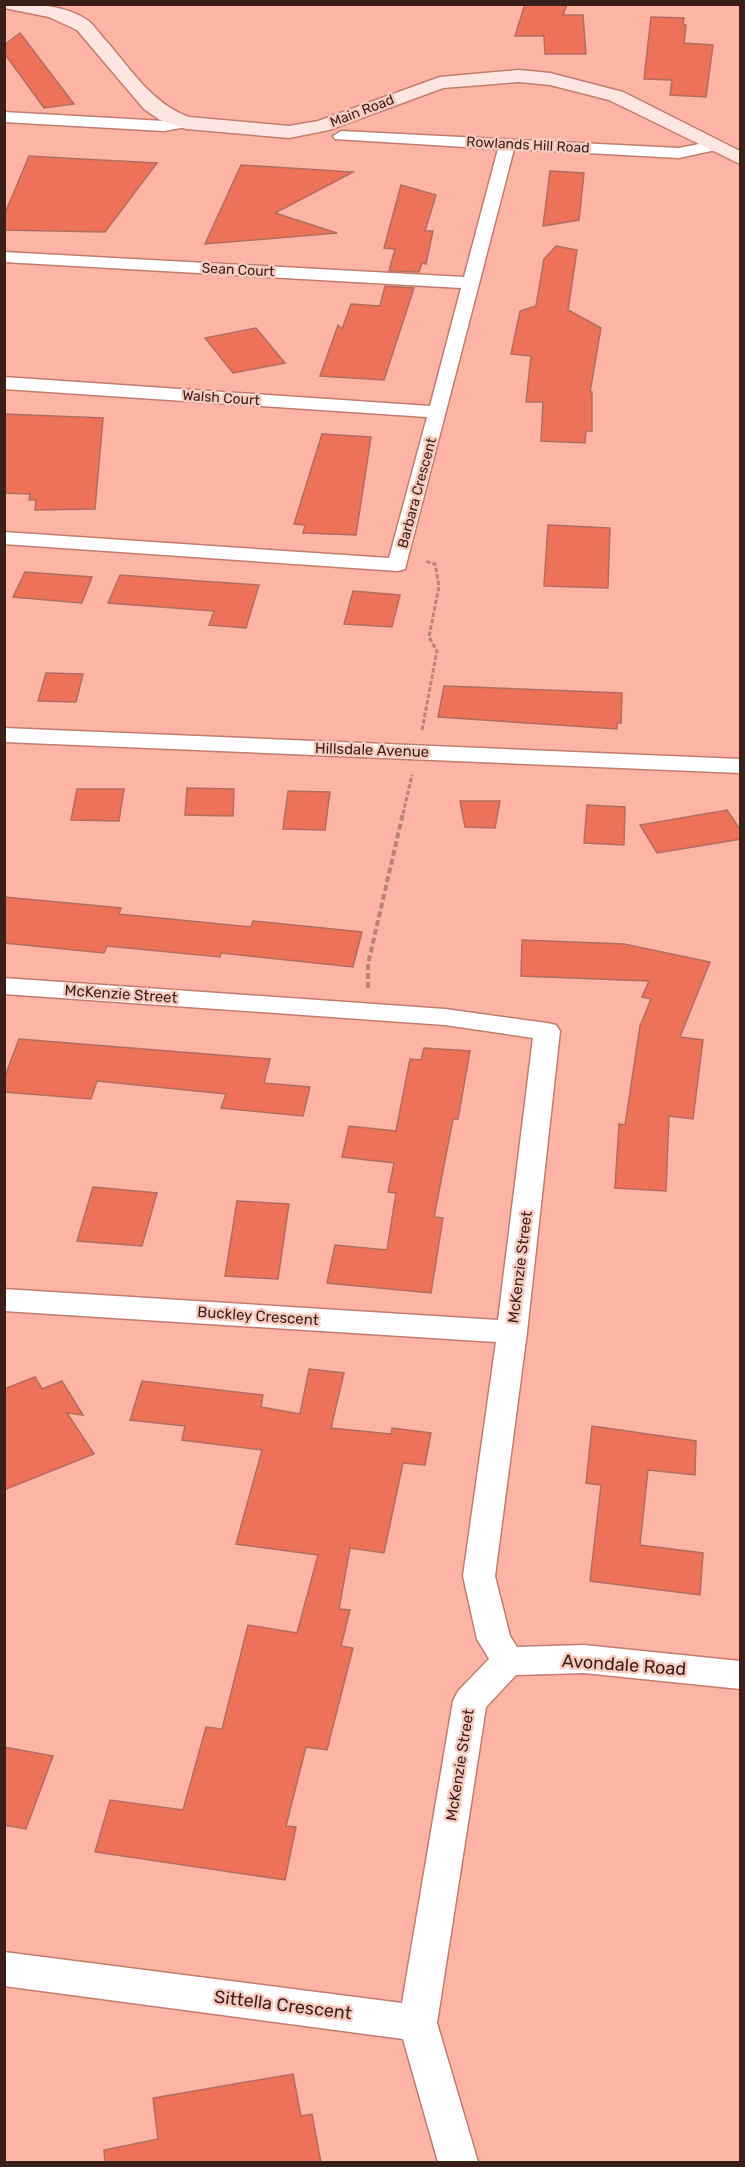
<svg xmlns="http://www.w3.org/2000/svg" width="745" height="2167" viewBox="0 0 745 2167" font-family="Rubik,sans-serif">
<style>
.building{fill:#ee7159;stroke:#b16e5f;stroke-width:1.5}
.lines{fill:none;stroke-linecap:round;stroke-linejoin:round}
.street-casing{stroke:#c27d6e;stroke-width:3}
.secondary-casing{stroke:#c27d6e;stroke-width:3}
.path-far1{stroke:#bd8376;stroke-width:3;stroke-dasharray:4.5 2;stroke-linecap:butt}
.path{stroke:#bd8376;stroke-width:4;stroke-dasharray:6 3;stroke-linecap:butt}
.street{fill:#fff;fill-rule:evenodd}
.secondary{fill:#fde6e1;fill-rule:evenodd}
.labels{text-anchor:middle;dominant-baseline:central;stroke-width:5;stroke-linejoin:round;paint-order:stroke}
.far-street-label{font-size:14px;fill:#3b1f19;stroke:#f7cabf}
.street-label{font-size:15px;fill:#3b1f19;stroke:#f7cabf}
.near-street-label{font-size:18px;fill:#3b1f19;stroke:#f7cabf}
</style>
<rect width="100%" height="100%" fill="#fdb4a4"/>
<g class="building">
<polygon points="525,4 567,4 563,15 583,15 586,54 545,54 544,36 515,36"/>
<polygon points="651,17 684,18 683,24 686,25 684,43 713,45 706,97 670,95 672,80 644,79"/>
<polygon points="20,33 74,104 44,108 4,53 4,45"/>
<polygon points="29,156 81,159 157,163 105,232 4,230 4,216"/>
<polygon points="241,165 353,172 275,213 337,233 205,244"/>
<polygon points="550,171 584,173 579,220 543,226"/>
<polygon points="401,185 436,195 425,231 433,231 426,264 422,263 419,272 389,271 395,249 384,248"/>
<polygon points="556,246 577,250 568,310 601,328 590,392 592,392 592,431 586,431 585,443 541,441 543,402 526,402 531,356 511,354 520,311 536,306 544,259"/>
<polygon points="385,286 414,288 384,380 320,376 338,325 342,329 351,304 380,306"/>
<polygon points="256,328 285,363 233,373 205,338"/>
<polygon points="4,414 103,418 95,509 35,510 36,500 29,500 30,494 4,493"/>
<polygon points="322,434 371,437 356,535 303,533 305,525 294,524"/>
<polygon points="548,525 610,528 608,588 544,586"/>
<polygon points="25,572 92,577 82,603 13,597"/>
<polygon points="120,575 200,581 259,585 246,628 209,625 214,611 108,603"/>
<polygon points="353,591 400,595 392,627 344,624"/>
<polygon points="46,673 83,674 76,702 38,701"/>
<polygon points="444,686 622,693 621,723 617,723 617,729 438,717"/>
<polygon points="187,788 234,789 233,816 185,815"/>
<polygon points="77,789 124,789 119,821 71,820"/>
<polygon points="288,791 330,792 325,830 283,829"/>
<polygon points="460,801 500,801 495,828 465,827"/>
<polygon points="587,805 625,807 624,845 584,843"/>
<polygon points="727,810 741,831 741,839 657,853 640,825"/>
<polygon points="4,897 121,908 119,914 251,927 253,921 362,932 353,967 221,953 220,957 107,946 104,953 4,943"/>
<polygon points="522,940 624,944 710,962 680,1037 703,1040 693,1119 669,1116 666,1191 615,1188 619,1124 625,1125 640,1026 651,999 642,997 649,981 521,976"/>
<polygon points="19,1039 270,1059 264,1083 310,1087 303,1116 221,1108 226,1094 97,1081 91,1099 4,1092 4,1079"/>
<polygon points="424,1048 470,1051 458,1119 453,1119 434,1217 443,1218 431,1293 327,1283 335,1245 387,1250 396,1193 388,1192 394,1163 342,1157 349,1126 396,1131 410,1059 421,1060"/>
<polygon points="93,1187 157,1193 142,1246 77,1241"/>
<polygon points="237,1201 289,1204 278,1279 225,1276"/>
<polygon points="309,1369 344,1373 331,1428 391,1434 392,1428 431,1433 425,1465 403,1463 384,1553 350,1548 339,1609 350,1610 341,1646 353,1648 327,1750 306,1747 286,1826 296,1827 285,1880 95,1852 110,1800 183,1810 206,1727 222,1729 248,1625 297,1633 318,1555 236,1544 262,1450 182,1440 185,1426 130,1420 142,1381 263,1395 261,1407 300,1414"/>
<polygon points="35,1377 42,1389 62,1381 83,1415 67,1413 94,1454 4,1490 4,1389"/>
<polygon points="592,1426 696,1441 695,1475 648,1470 640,1545 703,1553 700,1595 590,1581 601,1485 586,1483"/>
<polygon points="4,1747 53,1756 26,1829 4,1825"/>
<polygon points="293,2074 301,2116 312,2114 321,2163 105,2163 104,2150 158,2139 153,2098"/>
</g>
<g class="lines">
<g class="street-casing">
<g id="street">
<polygon points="4,112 164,121 186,118 194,123 192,126 164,131 4,122"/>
<polygon points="341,131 679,148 714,141 722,146 720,149 679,158 514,149 405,569 398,571 4,544 4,532 389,558 427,417 4,389 4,377 430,406 461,288 4,262 4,252 464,277 498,149 335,139 333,136"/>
<polygon points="4,728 740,759 740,773 4,742"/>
<polygon points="4,978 445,1009 547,1023 556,1025 560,1031 527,1332 495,1576 510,1636 517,1647 584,1645 740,1661 740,1689 584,1673 516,1675 486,1707 437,2023 478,2162 438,2162 403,2039 4,1986 4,1952 402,2003 453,1701 458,1691 489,1659 477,1639 463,1576 496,1342 4,1311 4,1289 498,1320 533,1038 445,1025 4,994"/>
</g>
</g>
<g class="secondary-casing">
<path id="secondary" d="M4,4C33,4 66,4 90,22C96,28 102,37 108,43C132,71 153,104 189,117L289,126L318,121L440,77L519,70L550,73L623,92L740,151V164L609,100L550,85L519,82L443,88L329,130L289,138L186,129L160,120L144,109L77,30L49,17L4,8Z"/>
</g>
<g class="path-far1">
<polyline points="422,730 437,651 429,637 439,586 435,564 425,561"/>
<polyline points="403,814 412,775"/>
</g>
<polyline class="path" points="368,988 368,964 403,813"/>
<use href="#street" class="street"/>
<use href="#secondary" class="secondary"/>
</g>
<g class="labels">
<g class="far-street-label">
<text transform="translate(362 111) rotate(-21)">Main Road</text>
<text transform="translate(528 145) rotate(3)">Rowlands Hill Road</text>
<text transform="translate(238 270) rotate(3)">Sean Court</text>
<text transform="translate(221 398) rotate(4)">Walsh Court</text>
<text transform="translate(417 493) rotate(-75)">Barbara Crescent</text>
</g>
<g class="street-label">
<text transform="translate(372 750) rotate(2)">Hillsdale Avenue</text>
<text transform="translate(121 994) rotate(4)">McKenzie Street</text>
<text transform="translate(520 1267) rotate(-83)">McKenzie Street</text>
<text transform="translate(258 1316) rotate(4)">Buckley Crescent</text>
<text transform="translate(460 1765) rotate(-81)">McKenzie Street</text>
</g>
<g class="near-street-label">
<text transform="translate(624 1665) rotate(4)">Avondale Road</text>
<text transform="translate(283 2005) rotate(7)">Sittella Crescent</text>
</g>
</g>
<rect width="745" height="2167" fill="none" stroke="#3b1f19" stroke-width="12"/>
</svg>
